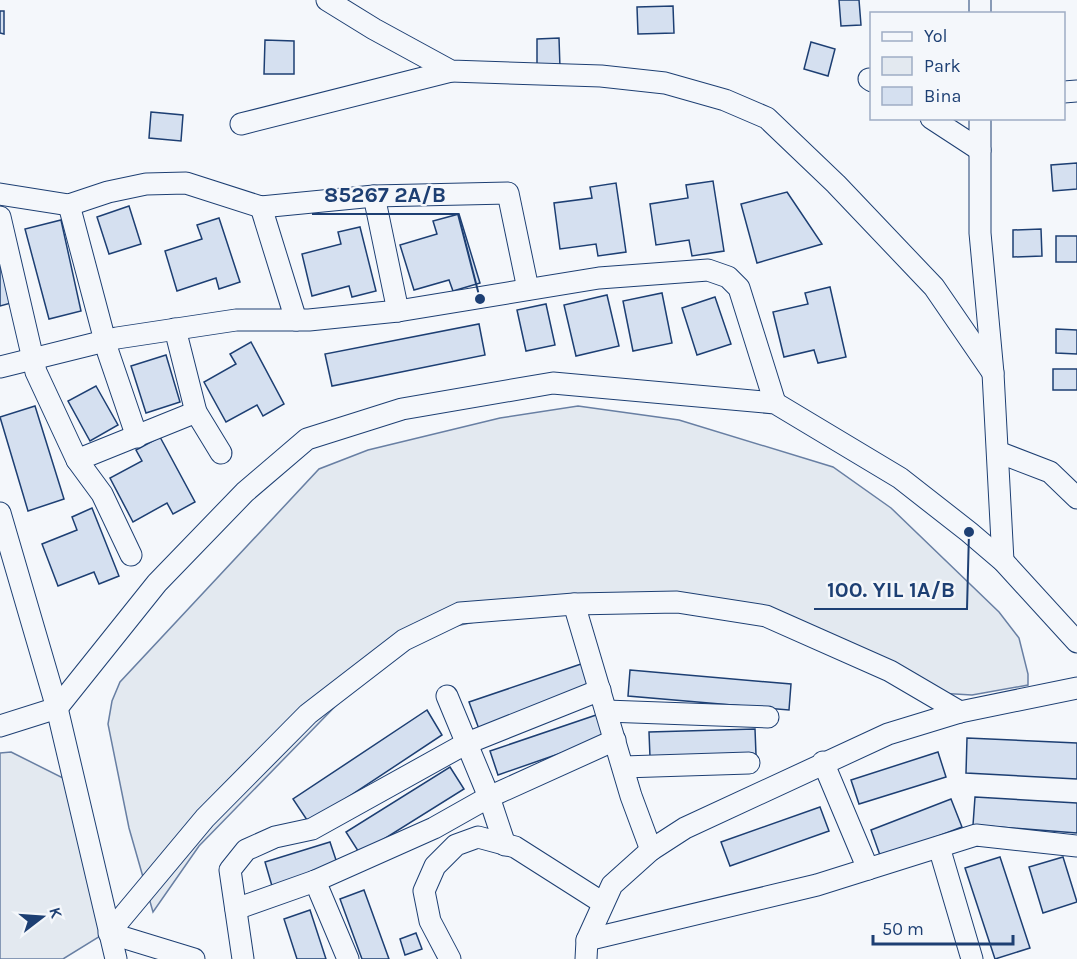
<svg xmlns="http://www.w3.org/2000/svg" width="1077" height="959" viewBox="0 0 1077 959" font-family="Karla,sans-serif">
<style>
.green{fill:#e3e9f0;stroke:#687fa3;stroke-width:1.5}
.building{fill:#d5e0f0;stroke:#1d3f73;stroke-width:1.5}
.lines{fill:none;stroke-linecap:round;stroke-linejoin:round}
.minor-casing{stroke:#1d3f73;stroke-width:23}
.minor{stroke:#f4f7fb;stroke-width:21}
.leader{fill:none;stroke:#1d3f73;stroke-width:2}
.callout-dot{fill:#1d3f73;stroke:#f4f7fb;stroke-width:2}
.callout-label{font-size:22px;text-anchor:middle;font-weight:bold;fill:#1d3f73;stroke:#f4f7fb;stroke-width:4.5;stroke-linejoin:round;paint-order:stroke}
</style>
<rect width="100%" height="100%" fill="#f4f7fb"/>
<g class="green">
<polygon points="578,406 679,420 833,467 891,508 999,612 1019,638 1028,674 1028,685 972,695 938,693 723,606 498,617 451,627 414,643 356,685 199,846 153,912 129,828 108,724 112,701 120,682 319,469 368,450 500,418"/>
<polygon points="11,752 63,778 102,935 63,959 0,959 0,753"/>
</g>
<g class="building">
<polygon points="839,0 859,0 861,25 841,26"/>
<polygon points="673,6 674,33 638,34 637,7"/>
<polygon points="0,11 4,11 4,34 0,33"/>
<polygon points="559,38 560,68 537,69 537,39"/>
<polygon points="265,40 294,41 294,74 264,74"/>
<polygon points="811,42 835,49 828,76 804,69"/>
<polygon points="151,112 183,115 181,141 149,138"/>
<polygon points="1077,163 1077,189 1053,191 1051,165"/>
<polygon points="713,181 724,251 692,256 689,240 656,245 650,204 688,198 686,185"/>
<polygon points="616,183 626,252 598,256 596,244 560,249 554,203 592,198 590,187"/>
<polygon points="787,192 822,244 757,263 741,204"/>
<polygon points="129,206 141,244 109,254 97,217"/>
<polygon points="459,214 480,283 453,291 449,280 414,290 400,245 437,234 433,221"/>
<polygon points="219,218 240,282 219,289 216,278 177,291 165,251 202,239 197,225"/>
<polygon points="61,220 81,311 49,319 25,229"/>
<polygon points="360,227 376,291 352,297 349,286 312,296 302,254 341,244 338,232"/>
<polygon points="1041,229 1042,256 1013,257 1013,230"/>
<rect x="1056" y="236" width="21" height="26"/>
<polygon points="0,253 11,303 0,306"/>
<polygon points="830,287 846,357 818,363 814,350 784,357 773,312 808,304 805,293"/>
<polygon points="662,293 672,343 633,351 623,301"/>
<polygon points="607,295 619,346 576,356 564,305"/>
<polygon points="715,297 731,344 697,355 682,308"/>
<polygon points="546,304 555,345 526,351 517,310"/>
<polygon points="479,324 485,355 332,386 325,354"/>
<polygon points="1056,329 1077,330 1077,354 1056,353"/>
<polygon points="251,342 284,404 263,416 257,405 226,422 204,382 236,364 230,354"/>
<polygon points="166,355 180,402 146,413 131,366"/>
<rect x="1053" y="369" width="24" height="21"/>
<polygon points="96,386 118,425 90,441 68,401"/>
<polygon points="35,406 64,499 28,511 0,417"/>
<polygon points="160,437 195,502 173,514 167,503 133,522 110,478 142,461 136,450"/>
<polygon points="92,508 119,576 99,584 94,572 58,586 42,544 77,530 72,517"/>
<polygon points="584,663 593,689 479,729 469,702"/>
<polygon points="630,670 791,684 789,710 628,696"/>
<polygon points="427,710 442,735 309,823 293,799"/>
<polygon points="605,712 613,735 498,775 490,751"/>
<polygon points="755,729 756,755 650,757 649,732"/>
<polygon points="967,738 1077,743 1077,779 966,773"/>
<polygon points="938,752 946,777 859,804 851,780"/>
<polygon points="450,767 464,789 360,854 346,832"/>
<polygon points="975,797 1077,803 1077,833 973,825"/>
<polygon points="951,799 962,827 881,858 871,830"/>
<polygon points="820,807 829,831 730,866 721,842"/>
<polygon points="330,842 338,866 272,886 265,862"/>
<polygon points="1000,857 1030,948 995,959 965,868"/>
<polygon points="1063,857 1077,902 1043,913 1029,867"/>
<polygon points="364,890 389,959 362,959 340,899"/>
<polygon points="310,910 326,959 297,959 284,919"/>
<polygon points="416,933 422,949 405,955 400,939"/>
</g>
<g class="lines">
<g class="minor-casing">
<g id="minor">
<polyline points="327,0 374,29 451,71 601,76 665,83 725,100 767,118 836,184 934,287 993,373"/>
<polyline points="980,14 980,0"/>
<polyline points="869,79 872,81"/>
<polyline points="1064,92 1077,91"/>
<polyline points="931,118 980,150"/>
<polyline points="980,118 980,233 993,373 1003,561"/>
<polyline points="241,124 451,71"/>
<polyline points="0,194 69,205 108,192 146,184 186,183 261,207 374,196 508,193 528,289"/>
<polyline points="374,196 398,311"/>
<polyline points="69,205 108,352 137,437"/>
<polyline points="261,207 296,320"/>
<polyline points="0,217 36,372 77,460 102,494 131,555"/>
<polyline points="175,329 196,412 221,453"/>
<polyline points="0,367 117,338 236,320 309,320 398,311 599,278 708,270 728,277 739,288 775,403"/>
<polyline points="998,452 1050,472 1077,498"/>
<polyline points="77,460 196,412"/>
<polyline points="0,513 57,708 116,959"/>
<polyline points="574,604 631,796 651,850"/>
<polyline points="447,696 489,797 505,845"/>
<polyline points="606,711 768,717"/>
<polyline points="0,726 57,708 157,583 245,492 307,439 402,409 553,383 775,403 900,478 969,532 1003,561 1077,642"/>
<polyline points="823,762 868,869"/>
<polyline points="623,767 749,763"/>
<polyline points="939,847 972,959"/>
<polyline points="315,881 348,959"/>
<polyline points="236,909 315,881 434,828 489,797 615,740"/>
<polyline points="587,940 817,885 976,835 1077,846"/>
<polyline points="194,959 109,933 205,818 308,714 404,640 460,613 574,604 677,602 766,616 890,671 960,712"/>
<polyline points="243,959 230,870 246,850 275,837 312,829 465,744 600,690"/>
<polyline points="450,959 430,921 424,891 435,866 456,845 478,837 515,847 603,903"/>
<polyline points="586,959 587,940 612,885 651,850 685,828 888,734 960,712 1077,688"/>
</g>
</g>
<use href="#minor" class="minor"/>
</g>
<path class="leader" d="M480 299L458 214H312M969 532L967 609H814"/>
<g class="callout-dot">
<circle cx="480" cy="299" r="6"/>
<circle cx="969" cy="532" r="6"/>
</g>
<g class="callout-label">
<text x="385" y="202">85267 2A/B</text>
<text x="891" y="597">100. YIL 1A/B</text>
</g>
<rect x="870" y="12" width="195" height="108" fill="#f4f7fb" stroke="#9eadc5" stroke-width="1.5"/>
<rect x="882" y="32" width="30" height="9" fill="#f4f7fb" stroke="#9eadc5" stroke-width="1.5"/>
<text x="924" y="42" font-size="18" fill="#1d3f73">Yol</text>
<rect x="882" y="57" width="30" height="18" fill="#e3e9f0" stroke="#9eadc5" stroke-width="1.5"/>
<text x="924" y="72" font-size="18" fill="#1d3f73">Park</text>
<rect x="882" y="87" width="30" height="18" fill="#d5e0f0" stroke="#9eadc5" stroke-width="1.5"/>
<text x="924" y="102" font-size="18" fill="#1d3f73">Bina</text>
<g transform="translate(42 917) rotate(73)" stroke="#f4f7fb" stroke-width="4.5" paint-order="stroke">
<path d="M0-4.5L10 22L0 15L-10 22Z" fill="#1d3f73"/>
<text y="-9" font-size="16" font-weight="bold" text-anchor="middle" fill="#1d3f73">K</text>
</g>
<path d="M873 935v9h140v-9" fill="none" stroke="#1d3f73" stroke-width="3"/>
<text x="882" y="935" font-size="18" fill="#1d3f73" stroke="#f4f7fb" stroke-width="4.5" paint-order="stroke">50 m</text>
</svg>
